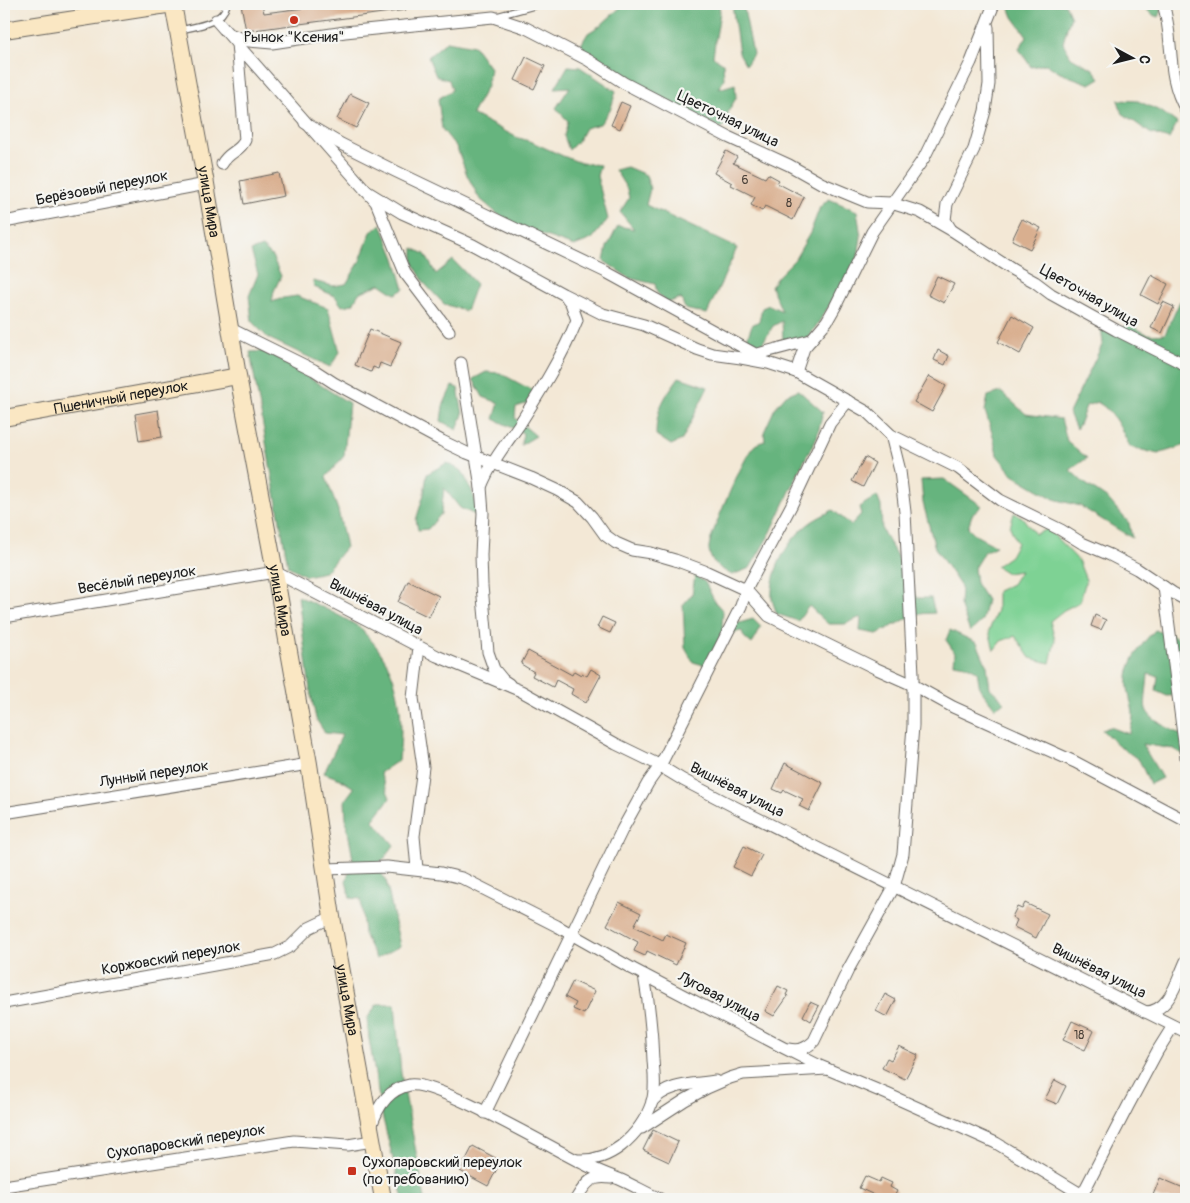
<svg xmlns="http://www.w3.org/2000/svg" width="1190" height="1203" viewBox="0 0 1190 1203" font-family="Pangolin,sans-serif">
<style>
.green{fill:#7ed294;stroke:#4d7758}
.forest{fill:#66b47e;stroke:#41684d}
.building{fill:#d9af8f}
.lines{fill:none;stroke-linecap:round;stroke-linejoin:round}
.lane-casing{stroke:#67635d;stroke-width:8}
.street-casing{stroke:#67635d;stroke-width:13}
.secondary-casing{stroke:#67635d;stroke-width:18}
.lane{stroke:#fff;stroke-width:5.5}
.street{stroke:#fff;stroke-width:11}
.secondary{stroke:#fae7c3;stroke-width:16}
.poi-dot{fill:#c8321e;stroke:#f6f6f2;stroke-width:2}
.labels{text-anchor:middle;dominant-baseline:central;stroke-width:4.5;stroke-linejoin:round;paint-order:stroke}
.number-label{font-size:12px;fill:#4b4139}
.poi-label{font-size:15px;fill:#1c1c1c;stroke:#f6f6f2}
.street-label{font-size:15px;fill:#1c1c1c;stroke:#f6f6f2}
</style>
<rect width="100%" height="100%" fill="#f6f6f2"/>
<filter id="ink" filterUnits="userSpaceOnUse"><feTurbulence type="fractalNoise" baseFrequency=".02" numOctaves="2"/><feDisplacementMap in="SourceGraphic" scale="10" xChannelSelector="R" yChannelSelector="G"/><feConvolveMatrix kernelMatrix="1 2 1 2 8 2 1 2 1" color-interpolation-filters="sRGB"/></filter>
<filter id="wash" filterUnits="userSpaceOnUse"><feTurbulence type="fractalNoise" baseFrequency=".0096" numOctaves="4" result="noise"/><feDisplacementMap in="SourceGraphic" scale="20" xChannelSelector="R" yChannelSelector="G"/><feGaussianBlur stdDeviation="1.12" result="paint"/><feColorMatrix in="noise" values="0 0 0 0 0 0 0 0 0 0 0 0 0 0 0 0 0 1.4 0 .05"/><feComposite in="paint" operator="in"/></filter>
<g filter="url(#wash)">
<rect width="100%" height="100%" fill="#f3e8d6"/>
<polygon class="green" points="1014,513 1022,517 1035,534 1048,529 1078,560 1086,580 1080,602 1064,610 1050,621 1055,640 1050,663 1030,658 1015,636 1001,641 994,650 989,631 997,610 997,591 1012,584 1020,571 1007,573 996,566 1010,556 1017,543 1010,527"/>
<g class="forest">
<polygon points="624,4 719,4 720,12 713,56 723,63 724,79 719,89 735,84 736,98 728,112 728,123 721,128 660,98 579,48 588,33 601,25"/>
<polygon points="732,4 743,4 753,54 746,65 739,53"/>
<polygon points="1008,4 1065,4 1071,17 1067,28 1063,43 1071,57 1093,69 1100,78 1090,84 1060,73 1046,64 1031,67 1019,49 1027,36 1013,17"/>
<polygon points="1141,4 1158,4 1162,10 1159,17 1152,15"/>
<polygon points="447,41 474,46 490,68 487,86 472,114 516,137 532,142 563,156 581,163 600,165 597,176 608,219 592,239 574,246 508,223 479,198 467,175 457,148 442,129 438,99 452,90 449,80 436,76 428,57"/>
<polygon points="568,66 580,67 616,91 611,108 600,124 585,128 578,141 569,150 564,136 568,121 556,108 570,87 555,88"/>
<polygon points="1118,100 1138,101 1162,112 1177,123 1169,139 1150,133 1122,113"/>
<polygon points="627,167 646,175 650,189 646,205 737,248 707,314 685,309 681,298 667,303 657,293 655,284 629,278 604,261 607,247 618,226 634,229 620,212 629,198 627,189 615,170"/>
<polygon points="829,199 857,211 861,237 857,263 809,337 792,344 783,340 782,321 773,326 759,349 747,339 752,325 759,321 762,308 769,305 782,311 771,286 778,276 795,259 810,233 820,207"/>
<polygon points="381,224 395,258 404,289 395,294 380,284 359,293 353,304 342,306 335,296 314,287 313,281 333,286 346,284 359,263 371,232"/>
<polygon points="262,247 272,256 281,276 274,291 272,302 283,298 297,296 328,308 340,352 330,367 268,338 252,322 249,296 258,274 251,251"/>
<polygon points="413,248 425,254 436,274 453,260 476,284 466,311 444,304 425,284 413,263"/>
<path d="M1180,301L1186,303V445L1158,454L1130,447C1122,431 1114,411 1097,402L1086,406L1079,425L1076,429L1069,413L1103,343L1101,329L1122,328L1131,323C1143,334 1148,336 1165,334Z"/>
<polygon points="267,351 349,403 344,456 326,477 338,510 346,547 325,572 306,576 288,566 250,352"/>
<polygon points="486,372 500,373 524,386 540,392 532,402 516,407 515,418 536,436 521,445 523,433 494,419 499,403 483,397 473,379"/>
<path d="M679,377L708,387L682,440L671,445L656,435C656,408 664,398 679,377Z"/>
<polygon points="452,386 458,388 463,414 457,430 441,421 443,406"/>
<path d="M798,390L823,412L817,437L804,461L771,532L750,568L732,575C721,569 708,562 709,547C710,534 745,454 754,446C757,443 762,442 765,441L764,432L775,408L786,395Z"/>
<polygon points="1001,392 1026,414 1061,419 1067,441 1087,458 1070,470 1083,482 1108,499 1129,523 1132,538 1080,506 1054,499 1013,475 997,455 993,436 985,411 988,396"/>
<polygon points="447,463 462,471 472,491 480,517 460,508 444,488 441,514 428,529 418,530 416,520 424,494 427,474"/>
<polygon points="944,479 982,506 972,515 968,527 977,536 996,546 984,552 974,568 976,583 987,600 982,621 970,632 960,605 961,587 935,548 923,503 921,480"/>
<path d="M877,496L881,506L882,530L901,563L906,579L917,598H931L935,613L916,614L877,634L860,631L861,617L845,624H828L809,606L798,621L777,614C775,609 773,604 772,599C770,572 786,543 806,526C814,519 824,515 833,510L851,525L861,514L859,507Z"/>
<polygon points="695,576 705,582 715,602 723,611 722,628 753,619 761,627 752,644 744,637 742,631 726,634 707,666 693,662 685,648 683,605 692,594"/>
<path d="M298,596C317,605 338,614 356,625C361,628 365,634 369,638C401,672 404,716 399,760L380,773L390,798L373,820L394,845L384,859L376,866L386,880L400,946L376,959L364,934L361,899L350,898L346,881L353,859L346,820L345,800L354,788L340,779L324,773L342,735L325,733L316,719L310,690Z"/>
<polygon points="950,630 977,643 987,666 990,688 1005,702 995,708 980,689 977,671 965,665 954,663 955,653 946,640"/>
<path d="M1155,630L1173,635L1186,647V698L1183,695L1167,696L1156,691L1158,676L1148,674C1148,681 1144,704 1146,709C1150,721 1172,729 1183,736L1186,756L1173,749L1142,744L1162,778L1150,784L1139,760L1118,745L1102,730L1110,727L1129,734C1137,710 1131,710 1128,688C1125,666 1140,645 1155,630Z"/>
<polygon points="377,1004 395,1004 401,1073 425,1199 403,1199 382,1115 369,1039 367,1019"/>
</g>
<g id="blocks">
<g class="building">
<polygon points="241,4 262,4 264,13 337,4 405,4 406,10 246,31"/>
<polygon points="526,57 545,66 534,89 515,80"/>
<polygon points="350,94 369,103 356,128 337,119"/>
<polygon points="621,102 630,106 620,129 611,125"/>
<polygon points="726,151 737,157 733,163 765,178 768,174 779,180 777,183 804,197 793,220 765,206 762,211 751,205 755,197 731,185 732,183 714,173"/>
<polygon points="279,173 284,196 244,204 240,181"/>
<polygon points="1022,219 1041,228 1030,249 1012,240"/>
<polygon points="1151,275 1168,284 1158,304 1141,295"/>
<polygon points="937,276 954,284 944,303 928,295"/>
<polygon points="1163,302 1174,307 1162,333 1151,328"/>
<polygon points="1012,315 1034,328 1020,354 998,342"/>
<polygon points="370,329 401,342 390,367 380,363 378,369 373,367 371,372 355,365"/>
<polygon points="938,350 949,356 945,365 934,360"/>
<polygon points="929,376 946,386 932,412 914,402"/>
<polygon points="158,410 162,437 139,441 135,414"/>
<polygon points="865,457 875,463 863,487 852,481"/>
<polygon points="408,581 439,596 429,617 398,602"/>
<polygon points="1095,615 1106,620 1101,630 1091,626"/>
<polygon points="602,617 615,623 610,633 597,627"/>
<polygon points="528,651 572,675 574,671 581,675 582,673 587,676 591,669 601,675 586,703 571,694 573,689 556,680 553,687 532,676 534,672 521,664"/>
<polygon points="785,763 823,783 809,811 799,806 803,799 784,790 782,793 773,789"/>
<polygon points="744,846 762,855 751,876 733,867"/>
<polygon points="619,902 641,913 634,926 663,940 666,934 686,943 676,965 647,951 645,956 634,951 638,942 607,925"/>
<polygon points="1025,903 1048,914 1036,938 1014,927 1017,920 1012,917 1017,907 1022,909"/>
<polygon points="573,981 595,991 584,1014 573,1009 576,1003 565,997"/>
<polygon points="778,986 788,991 786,995 788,996 774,1016 765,1011"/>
<polygon points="885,994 896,1000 887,1017 876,1011"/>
<polygon points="810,1002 819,1006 811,1021 803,1016"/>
<polygon points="1072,1021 1094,1031 1085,1050 1063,1040"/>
<polygon points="899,1046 918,1055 905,1079 882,1068 887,1058 891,1060"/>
<polygon points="1055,1080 1066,1086 1057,1104 1045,1099"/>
<polygon points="653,1130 678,1142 669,1162 643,1150"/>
<polygon points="473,1146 501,1161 488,1186 460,1171"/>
<polygon points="865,1176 879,1182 881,1178 892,1183 890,1187 897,1191 893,1199 883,1199 859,1188"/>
<polygon points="1160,1178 1186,1189 1184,1199 1162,1199 1153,1195"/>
</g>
</g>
</g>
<g filter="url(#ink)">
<use href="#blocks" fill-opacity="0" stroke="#67635d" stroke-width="1"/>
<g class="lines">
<g class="lane-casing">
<g id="lane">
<polyline points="497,16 541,4"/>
<path d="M180,30C197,26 222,24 227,4"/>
</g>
</g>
<g class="street-casing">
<g id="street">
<path d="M1163,4C1175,41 1165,74 1186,110"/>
<polyline points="216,20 376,202 405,273 449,331"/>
<polyline points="229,34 249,41 272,43 345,32 493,17 526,28 588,60 624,83 728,137 789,165 821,183 867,202 891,203 920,212 953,231 1013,270 1035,282 1051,294 1116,330 1186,365"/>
<polyline points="305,123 341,144 395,171 606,272 757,355"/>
<path d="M222,164C229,151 240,152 245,140L237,43"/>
<polyline points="366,191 402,213 473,245 563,294 603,314 644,325 697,349 712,354 741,358 768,363 796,372 867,412 891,435 958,468 1000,500 1061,530 1082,543 1110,555 1137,569 1173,593 1186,600"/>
<polyline points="4,222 206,184"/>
<polyline points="950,228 945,220 947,204 974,149 985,111 989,84 988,27"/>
<polyline points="229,328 314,370 334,383 442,441 467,453 531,478 557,490 578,502 592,517 605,535 616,543 632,550 651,553 675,560 707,572 746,590 769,616 877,669 913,685 953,707 1075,762 1186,821"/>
<polyline points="750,356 811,340"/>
<polyline points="461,363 481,487 483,513 481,555 482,586 488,652 494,669 503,680 509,684"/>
<polyline points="796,372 804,348 827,321 835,307 872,232 924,158 971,62 994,4"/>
<path d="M481,487C490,464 505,445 519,425C540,392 563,355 577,320L571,303L567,298"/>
<polyline points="1164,587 1186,758"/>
<polyline points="4,617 275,572 437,656 521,691 616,744 655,763 683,780 733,806 1186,1032"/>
<polyline points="4,813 309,764"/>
<polyline points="325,869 387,867 441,873 462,878 557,926 633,969 784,1048 820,1066 887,1094 996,1143 1089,1199"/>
<polyline points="417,869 414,836 423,767 413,698 419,647"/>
<polyline points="4,1003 275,954 291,946 309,928 332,917"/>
<path d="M1145,1012C1170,1012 1177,980 1186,961"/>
<path d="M788,1049C799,1051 806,1049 814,1041L848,970L894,887L903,854L913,726V674L905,512L900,471L891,435"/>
<path d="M652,1101C670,1083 690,1085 715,1081"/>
<polyline points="485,1113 622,830 648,783 660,766 741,606 746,590 791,506 830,423 848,401"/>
<path d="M371,1127C377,1107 388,1089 410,1085C438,1081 553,1149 584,1164C595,1170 607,1174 619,1179C633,1185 646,1193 660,1199"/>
<polyline points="642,1128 685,1100 707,1088 730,1078 743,1074 827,1069"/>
<path d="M578,1160C595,1161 608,1156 621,1146C636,1134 646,1120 652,1102C656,1089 654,1074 653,1060C652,1031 649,1003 644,975"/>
<polyline points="4,1186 294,1141 348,1145 372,1141"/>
<path d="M576,1199C586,1183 590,1175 611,1178"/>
<polyline points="1080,1199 1128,1106 1158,1050 1173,1026"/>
</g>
</g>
<g class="secondary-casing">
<g id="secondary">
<path id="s1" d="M173,4L206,184L238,376L275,572L309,764L332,917L383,1199"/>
<polyline points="4,30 173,4"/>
<path id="s2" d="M4,418L238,376"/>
</g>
</g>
<use href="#lane" class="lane"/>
<use href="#street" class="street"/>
<use href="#secondary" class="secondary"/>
</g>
</g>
<g class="poi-dot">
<circle cx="294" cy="20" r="5"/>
<rect x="347" y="1166" width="10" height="10" rx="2.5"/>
</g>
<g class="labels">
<g class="number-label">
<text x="745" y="180">6</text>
<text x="789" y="203">8</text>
<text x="1079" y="1035">18</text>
</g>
<g class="poi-label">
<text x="294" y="37">Рынок "Ксения"</text>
<text x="362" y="1162" text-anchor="start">Сухопаровский переулок<tspan x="362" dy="17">(по требованию)</tspan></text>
</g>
<g class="street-label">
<text transform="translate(728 119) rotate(26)">Цветочная улица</text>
<text transform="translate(102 188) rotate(-11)">Берёзовый переулок</text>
<text stroke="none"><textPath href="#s1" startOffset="201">улица Мира</textPath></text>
<text transform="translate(1089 296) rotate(30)">Цветочная улица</text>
<text stroke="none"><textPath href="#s2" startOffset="119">Пшеничный переулок</textPath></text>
<text transform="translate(137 580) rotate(-9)">Весёлый переулок</text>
<text stroke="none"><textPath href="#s1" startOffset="606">улица Мира</textPath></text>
<text transform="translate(376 607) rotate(28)">Вишнёвая улица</text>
<text transform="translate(154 774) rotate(-9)">Лунный переулок</text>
<text transform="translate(737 790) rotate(27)">Вишнёвая улица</text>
<text transform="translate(171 958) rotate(-10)">Коржовский переулок</text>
<text transform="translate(1099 971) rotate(27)">Вишнёвая улица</text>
<text transform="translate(719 997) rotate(28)">Луговая улица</text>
<text stroke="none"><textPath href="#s1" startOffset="1011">улица Мира</textPath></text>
<text transform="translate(186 1142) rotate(-9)">Сухопаровский переулок</text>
</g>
</g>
<rect width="1190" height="1203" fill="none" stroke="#f6f6f2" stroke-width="20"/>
<g transform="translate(1132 58) rotate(97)" stroke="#f6f6f2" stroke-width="4" paint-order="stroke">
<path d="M0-4L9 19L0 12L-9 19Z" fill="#1c1c1c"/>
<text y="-8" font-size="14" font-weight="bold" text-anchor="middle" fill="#1c1c1c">С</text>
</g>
</svg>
